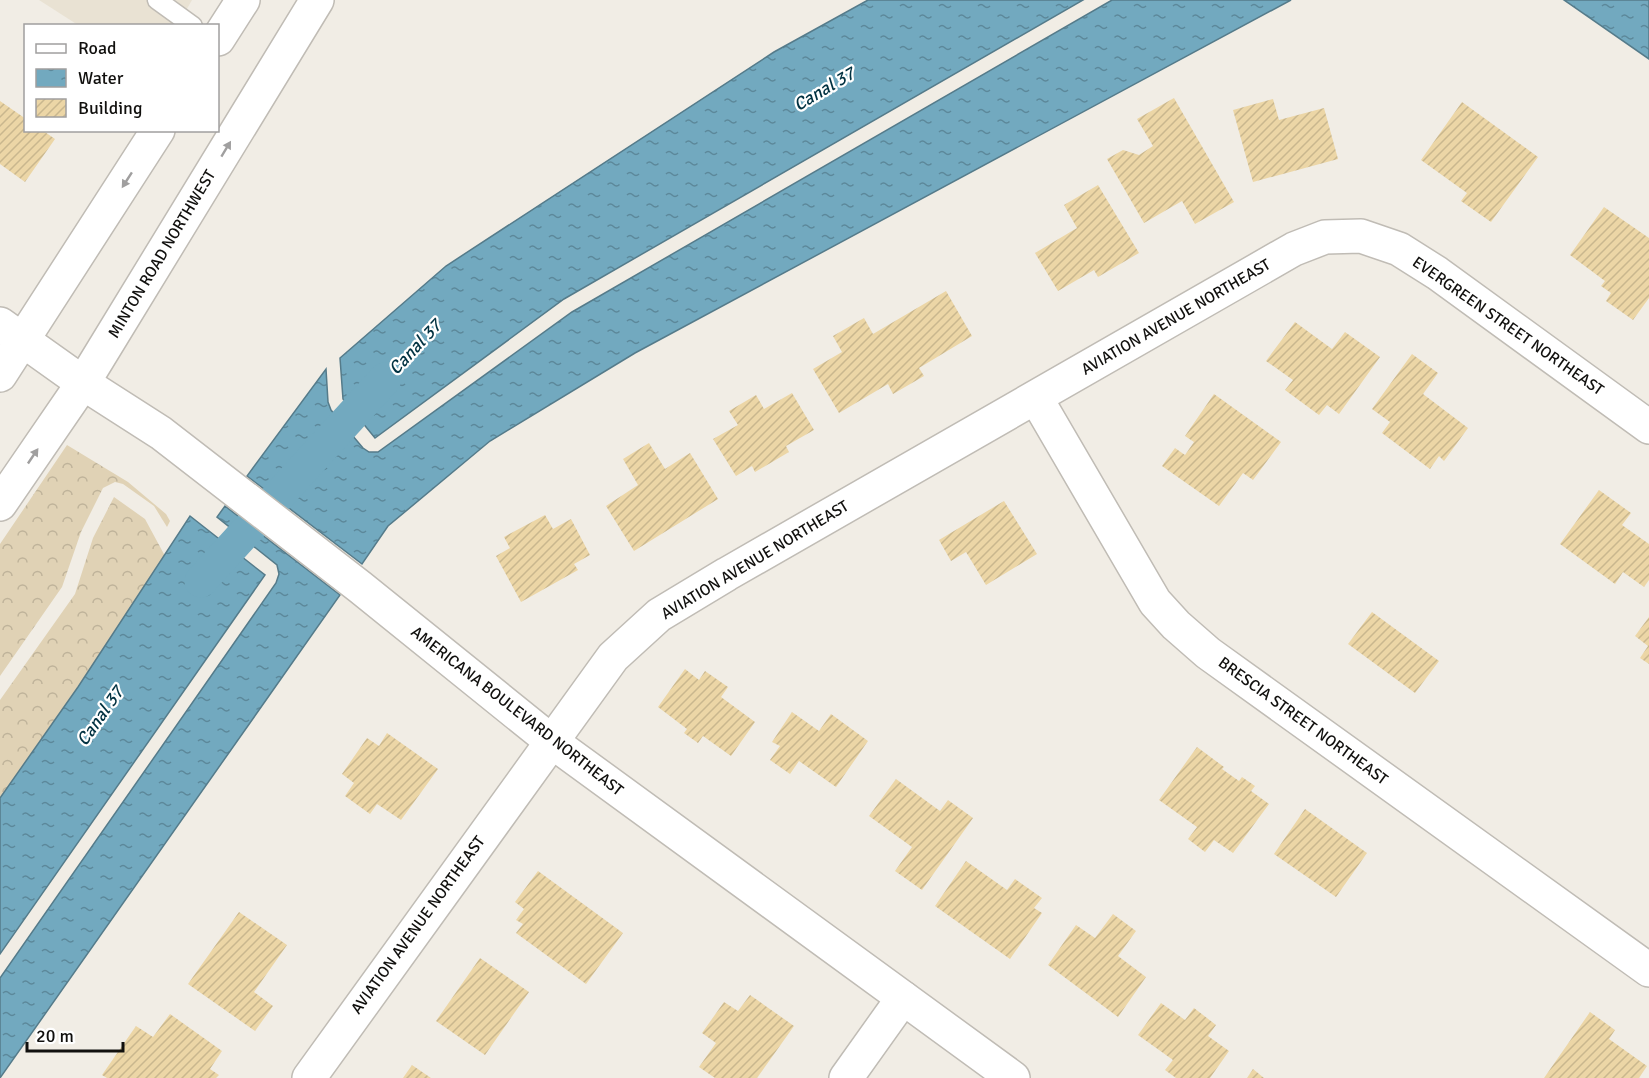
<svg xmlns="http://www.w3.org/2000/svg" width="1649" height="1078" viewBox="0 0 1649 1078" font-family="Signika,sans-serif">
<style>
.built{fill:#e9e2d3}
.forest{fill:url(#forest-crowns)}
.water{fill:url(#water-ripples);stroke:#557b8a;stroke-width:1.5}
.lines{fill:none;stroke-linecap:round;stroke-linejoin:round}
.canal{stroke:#72a9bf;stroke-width:33}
.building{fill:url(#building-hatch)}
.service-casing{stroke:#c0bcb5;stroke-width:21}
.minor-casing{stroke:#c0bcb5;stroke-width:36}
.tertiary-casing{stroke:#c0bcb5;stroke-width:36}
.secondary-casing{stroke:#c0bcb5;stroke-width:36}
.service{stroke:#fff;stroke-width:18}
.minor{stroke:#fff;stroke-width:33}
.tertiary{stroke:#fff;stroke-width:33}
.secondary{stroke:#fff;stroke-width:33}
.oneway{fill:#a09f9f}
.labels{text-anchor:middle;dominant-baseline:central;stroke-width:4.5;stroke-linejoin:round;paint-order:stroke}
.street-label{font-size:16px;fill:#11100e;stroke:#fff}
.water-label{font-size:18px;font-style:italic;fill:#003141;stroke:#fff}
</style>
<defs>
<pattern id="forest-crowns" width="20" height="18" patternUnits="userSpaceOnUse" patternTransform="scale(1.5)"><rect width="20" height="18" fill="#e0d2b5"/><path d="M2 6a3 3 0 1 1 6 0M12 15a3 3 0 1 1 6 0" fill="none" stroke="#bfb39a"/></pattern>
<pattern id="water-ripples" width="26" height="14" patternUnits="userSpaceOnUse" patternTransform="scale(1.5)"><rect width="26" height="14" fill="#72a9bf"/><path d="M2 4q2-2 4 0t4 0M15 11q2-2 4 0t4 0" fill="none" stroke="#5c889a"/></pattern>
<pattern id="building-hatch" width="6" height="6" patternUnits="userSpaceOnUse" patternTransform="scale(1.5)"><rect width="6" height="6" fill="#ecd6a6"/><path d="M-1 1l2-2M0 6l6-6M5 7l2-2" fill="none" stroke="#c9b78e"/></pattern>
</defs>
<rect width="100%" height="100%" fill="#f1ede5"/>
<polygon class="built" points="39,0 192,0 177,26 78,25"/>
<g class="forest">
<polygon points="67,445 128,482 166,514 170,521 167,527 154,506 123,484 115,482 103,488 81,532 62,587 0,676 0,544"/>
<polygon points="114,497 145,519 165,556 78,687 0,798 0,700 75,594 93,538"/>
</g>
<g class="water">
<polygon points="868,0 1083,0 564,299 375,438 343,399 340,358 446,266 774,52"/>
<polygon points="1112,0 1291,0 635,353 490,441 388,526 362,564 247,476 326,369 328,402 331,410 363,448 369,452 378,452 572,312"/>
<polygon points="1564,0 1649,0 1649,59"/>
<polygon points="225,506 340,595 0,1078 0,978 276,583 279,574 277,565 217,517"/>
<polygon points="190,516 265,575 0,954 0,798 78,687"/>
</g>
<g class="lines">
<polyline class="canal" points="201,581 385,379"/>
</g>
<g class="building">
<polygon points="1174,98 1234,202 1195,224 1182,201 1144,223 1107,159 1123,150 1139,155 1153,146 1137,119"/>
<polygon points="1273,99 1279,120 1324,108 1338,159 1253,182 1233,110"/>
<polygon points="0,101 26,119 26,130 42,130 55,139 25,182 0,164"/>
<polygon points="1462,102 1538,157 1491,222 1461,201 1467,193 1421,160"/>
<polygon points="1098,185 1139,253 1098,277 1094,270 1058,291 1035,253 1077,228 1064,205"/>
<polygon points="1604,207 1649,238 1649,298 1633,320 1606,301 1611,293 1601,286 1605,281 1570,255"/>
<polygon points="946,291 972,336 919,368 924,376 893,394 888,384 839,413 813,369 842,352 833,336 864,318 873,334"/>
<polygon points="1295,322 1332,349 1345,332 1380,357 1339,414 1327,405 1319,415 1285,390 1293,380 1266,361"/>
<polygon points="1412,354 1438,373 1423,394 1468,428 1444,461 1439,456 1430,469 1382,433 1390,422 1372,409"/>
<polygon points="792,393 814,430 786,446 789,452 755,472 752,466 736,476 713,439 738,425 729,411 756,395 764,409"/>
<polygon points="1214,394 1281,442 1253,480 1243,473 1219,506 1162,466 1175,448 1185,455 1194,442 1185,436"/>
<polygon points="649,443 665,469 690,453 718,499 634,551 606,506 638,485 623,459"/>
<polygon points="1599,490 1631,513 1622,525 1649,544 1649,580 1644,587 1623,572 1615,584 1560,544"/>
<polygon points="1004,501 1037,554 986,585 966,552 951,561 939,540"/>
<polygon points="545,515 553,529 571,519 590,555 574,564 578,570 521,602 496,556 510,548 504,537"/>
<polygon points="1372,612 1439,661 1415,693 1348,644"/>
<polygon points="1649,617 1649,664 1640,658 1648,646 1635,636"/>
<polygon points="685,669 699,680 705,671 728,687 721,697 755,722 731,756 703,736 698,743 684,733 687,729 658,707"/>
<polygon points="792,712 819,731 831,714 868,741 836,787 799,761 790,774 770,760 780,746 772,742"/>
<polygon points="387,733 438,769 401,820 377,804 370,814 345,796 354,783 342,774 367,738 379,746"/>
<polygon points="1197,747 1224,767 1222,769 1239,781 1242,777 1255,786 1251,791 1269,804 1233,853 1214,840 1205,852 1188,839 1197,827 1159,800"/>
<polygon points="896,779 940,811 948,800 973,818 922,890 895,871 912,847 869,816"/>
<polygon points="1305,809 1367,853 1336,897 1274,854"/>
<polygon points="966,861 1007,890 1015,879 1042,898 1034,908 1042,913 1010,959 935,906"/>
<polygon points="538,871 623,933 586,984 516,933 523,924 516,920 524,909 515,902"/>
<polygon points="239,912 287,945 254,992 273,1006 255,1031 188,984"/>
<polygon points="1113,914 1136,931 1118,956 1146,977 1118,1017 1048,965 1076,925 1095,938"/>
<polygon points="480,958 529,992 485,1055 436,1021"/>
<polygon points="750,995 794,1026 757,1078 715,1078 699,1067 716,1043 702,1033 724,1002 738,1011"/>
<polygon points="1161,1003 1185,1020 1194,1008 1216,1025 1208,1036 1229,1051 1210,1078 1176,1078 1165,1070 1173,1060 1138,1035"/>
<polygon points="1590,1012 1615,1030 1609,1039 1647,1066 1639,1078 1544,1078"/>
<polygon points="170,1014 222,1051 210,1069 219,1075 216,1078 107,1078 102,1075 136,1026 153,1037"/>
<polygon points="412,1065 431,1078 403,1078"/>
<polygon points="1253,1069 1264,1078 1247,1078"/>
</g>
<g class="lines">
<g class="service-casing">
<polyline id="service" points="157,0 193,26"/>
</g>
<g class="minor-casing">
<g id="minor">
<polyline points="1036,398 1155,602 1176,625 1208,653 1649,970"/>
<polyline points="309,1078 613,657 659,615 727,574 1294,249 1325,237 1361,236 1399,249 1437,273 1649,427"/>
<polyline points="846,1078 903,998"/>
</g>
</g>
<g class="tertiary-casing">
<polyline id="tertiary" points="0,324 83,383 161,433 360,587 551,741 1013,1078"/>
</g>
<g class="secondary-casing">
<g id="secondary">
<polyline points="218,39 243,0"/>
<polyline points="0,375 158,130"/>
<polyline points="0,504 83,383 317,0"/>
</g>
</g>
<use href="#service" class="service"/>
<use href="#minor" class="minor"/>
<use href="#tertiary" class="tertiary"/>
<use href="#secondary" class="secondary"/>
</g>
<defs><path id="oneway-solid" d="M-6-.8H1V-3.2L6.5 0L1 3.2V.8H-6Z" transform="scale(1.5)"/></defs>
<g class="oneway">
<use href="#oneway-solid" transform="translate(226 149) rotate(-59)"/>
<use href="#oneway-solid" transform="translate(127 180) rotate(123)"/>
<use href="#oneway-solid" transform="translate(33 456) rotate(-56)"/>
</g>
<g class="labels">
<g class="street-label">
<text transform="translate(162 254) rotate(-59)">MINTON ROAD NORTHWEST</text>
<text transform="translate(1176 317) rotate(-30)">AVIATION AVENUE NORTHEAST</text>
<text transform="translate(1508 326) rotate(35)">EVERGREEN STREET NORTHEAST</text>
<text transform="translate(755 560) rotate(-31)">AVIATION AVENUE NORTHEAST</text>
<text transform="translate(517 711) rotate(38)">AMERICANA BOULEVARD NORTHEAST</text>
<text transform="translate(1303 721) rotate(36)">BRESCIA STREET NORTHEAST</text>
<text transform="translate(418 925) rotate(-54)">AVIATION AVENUE NORTHEAST</text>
</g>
<g class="water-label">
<text transform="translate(824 89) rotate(-31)">Canal 37</text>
<text transform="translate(415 347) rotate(-47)">Canal 37</text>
<text transform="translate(100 716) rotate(-55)">Canal 37</text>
</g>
</g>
<rect x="24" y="24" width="195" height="108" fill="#ffffff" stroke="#a09f9f" stroke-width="1.5"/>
<rect x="36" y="44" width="30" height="9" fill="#ffffff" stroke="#a09f9f" stroke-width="1.5"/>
<text x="78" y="54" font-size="18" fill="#11100e">Road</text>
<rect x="36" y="69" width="30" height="18" fill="url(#water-ripples)" stroke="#a09f9f" stroke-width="1.5"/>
<text x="78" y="84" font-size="18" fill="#11100e">Water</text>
<rect x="36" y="99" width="30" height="18" fill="url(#building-hatch)" stroke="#a09f9f" stroke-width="1.5"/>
<text x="78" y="114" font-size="18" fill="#11100e">Building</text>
<path d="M27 1042v9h96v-9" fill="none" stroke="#11100e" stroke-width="3"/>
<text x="36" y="1042" font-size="18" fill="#11100e" stroke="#ffffff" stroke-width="4.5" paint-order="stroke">20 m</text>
</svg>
